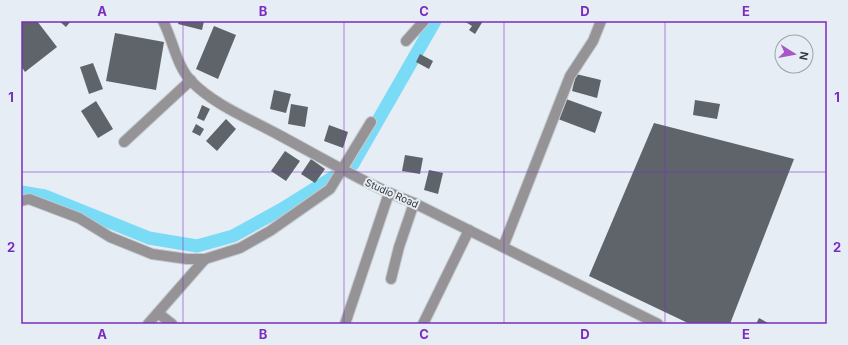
<svg xmlns="http://www.w3.org/2000/svg" width="848" height="345" viewBox="0 0 848 345" font-family="Inter,sans-serif">
<style>
.lines{fill:none;stroke-linecap:round;stroke-linejoin:round}
.canal{stroke:#7adbf6;stroke-width:13}
.building{fill:#5e646a}
.minor-casing{stroke:#c3c9cf;stroke-width:12}
.minor{stroke:#959396;stroke-width:10}
.grid{fill:none;stroke:#7b2cbf;stroke-width:1;stroke-opacity:0.55}
.labels{text-anchor:middle;dominant-baseline:central;stroke-width:4;stroke-linejoin:round;paint-order:stroke}
.street-label{font-size:10px;fill:#35383b;stroke:#e6edf4}
.neatline{fill:none;stroke:#7b2cbf;stroke-width:1.5}
.grid-label{font-size:13px;text-anchor:middle;font-weight:bold;fill:#7b2cbf}
</style>
<rect width="100%" height="100%" fill="#e6edf4"/>
<g class="lines">
<g class="canal">
<polyline points="353,164 435,21"/>
<polyline points="21,192 45,196 149,238 197,246 233,236 282,209 335,176"/>
</g>
</g>
<g class="building">
<polygon points="21,21 37,21 57,47 25,72 21,66"/>
<polygon points="59,21 71,21 66,27"/>
<polygon points="179,21 204,21 202,30 178,24"/>
<polygon points="464,21 483,21 475,34 469,30 472,26"/>
<polygon points="214,26 236,35 218,79 196,69"/>
<polygon points="115,33 164,42 156,90 106,81"/>
<polygon points="420,54 433,61 429,69 416,62"/>
<polygon points="93,63 103,89 89,94 80,67"/>
<polygon points="576,74 601,80 597,98 572,91"/>
<polygon points="274,90 291,94 286,113 270,109"/>
<polygon points="566,99 602,112 595,133 558,119"/>
<polygon points="695,100 720,104 717,119 693,115"/>
<polygon points="96,101 113,129 98,138 81,111"/>
<polygon points="291,104 308,107 305,127 288,124"/>
<polygon points="202,105 210,109 204,121 197,118"/>
<polygon points="226,119 236,129 217,151 206,141"/>
<polygon points="654,123 794,159 730,324 690,324 589,276"/>
<polygon points="196,124 204,129 200,136 192,132"/>
<polygon points="329,125 348,132 343,148 324,141"/>
<polygon points="285,151 300,161 286,181 271,171"/>
<polygon points="405,155 423,158 420,174 402,171"/>
<polygon points="311,159 325,169 315,183 301,174"/>
<polygon points="429,170 443,173 438,194 424,190"/>
<polygon points="759,318 770,324 756,324"/>
</g>
<g class="lines">
<g class="minor-casing">
<g id="minor">
<path d="M163,21C173,40 176,65 191,81C214,105 250,119 279,135C324,159 367,185 414,203L658,324"/>
<polyline points="406,41 424,21"/>
<polyline points="124,142 191,80"/>
<polyline points="21,201 29,199 79,218 110,237 152,254 187,259 205,259 240,248 270,231 330,189 371,122"/>
<polyline points="503,247 570,76 593,41 601,21"/>
<polyline points="391,279 399,247 414,203"/>
<polyline points="158,313 172,324"/>
<polyline points="148,324 205,259"/>
<polyline points="345,324 389,193"/>
<polyline points="423,324 469,230"/>
</g>
</g>
<use href="#minor" class="minor"/>
</g>
<path class="grid" d="M183,21V324M344,21V324M504,21V324M665,21V324M21,172H827"/>
<g class="labels">
<g class="street-label">
<text transform="translate(392 193) rotate(24)">Studio Road</text>
</g>
</g>
<rect width="848" height="345" fill="none" stroke="#e6edf4" stroke-width="44"/>
<g transform="translate(794 54) rotate(101)"><circle r="19" fill="#e6edf4" stroke="#9fa5aa"/>
<path d="M0-3L7 15L0 10L-7 15Z" fill="#a757c7"/>
<text y="-6" font-size="11" font-weight="bold" text-anchor="middle" fill="#35383b">N</text>
</g>
<rect x="22" y="22" width="804" height="301" class="neatline"/>
<g class="grid-label">
<text x="102" y="16">A</text>
<text x="263" y="16">B</text>
<text x="424" y="16">C</text>
<text x="585" y="16">D</text>
<text x="746" y="16">E</text>
<text x="11" y="102">1</text>
<text x="837" y="102">1</text>
<text x="11" y="252">2</text>
<text x="837" y="252">2</text>
<text x="102" y="339">A</text>
<text x="263" y="339">B</text>
<text x="424" y="339">C</text>
<text x="585" y="339">D</text>
<text x="746" y="339">E</text>
</g>
</svg>
